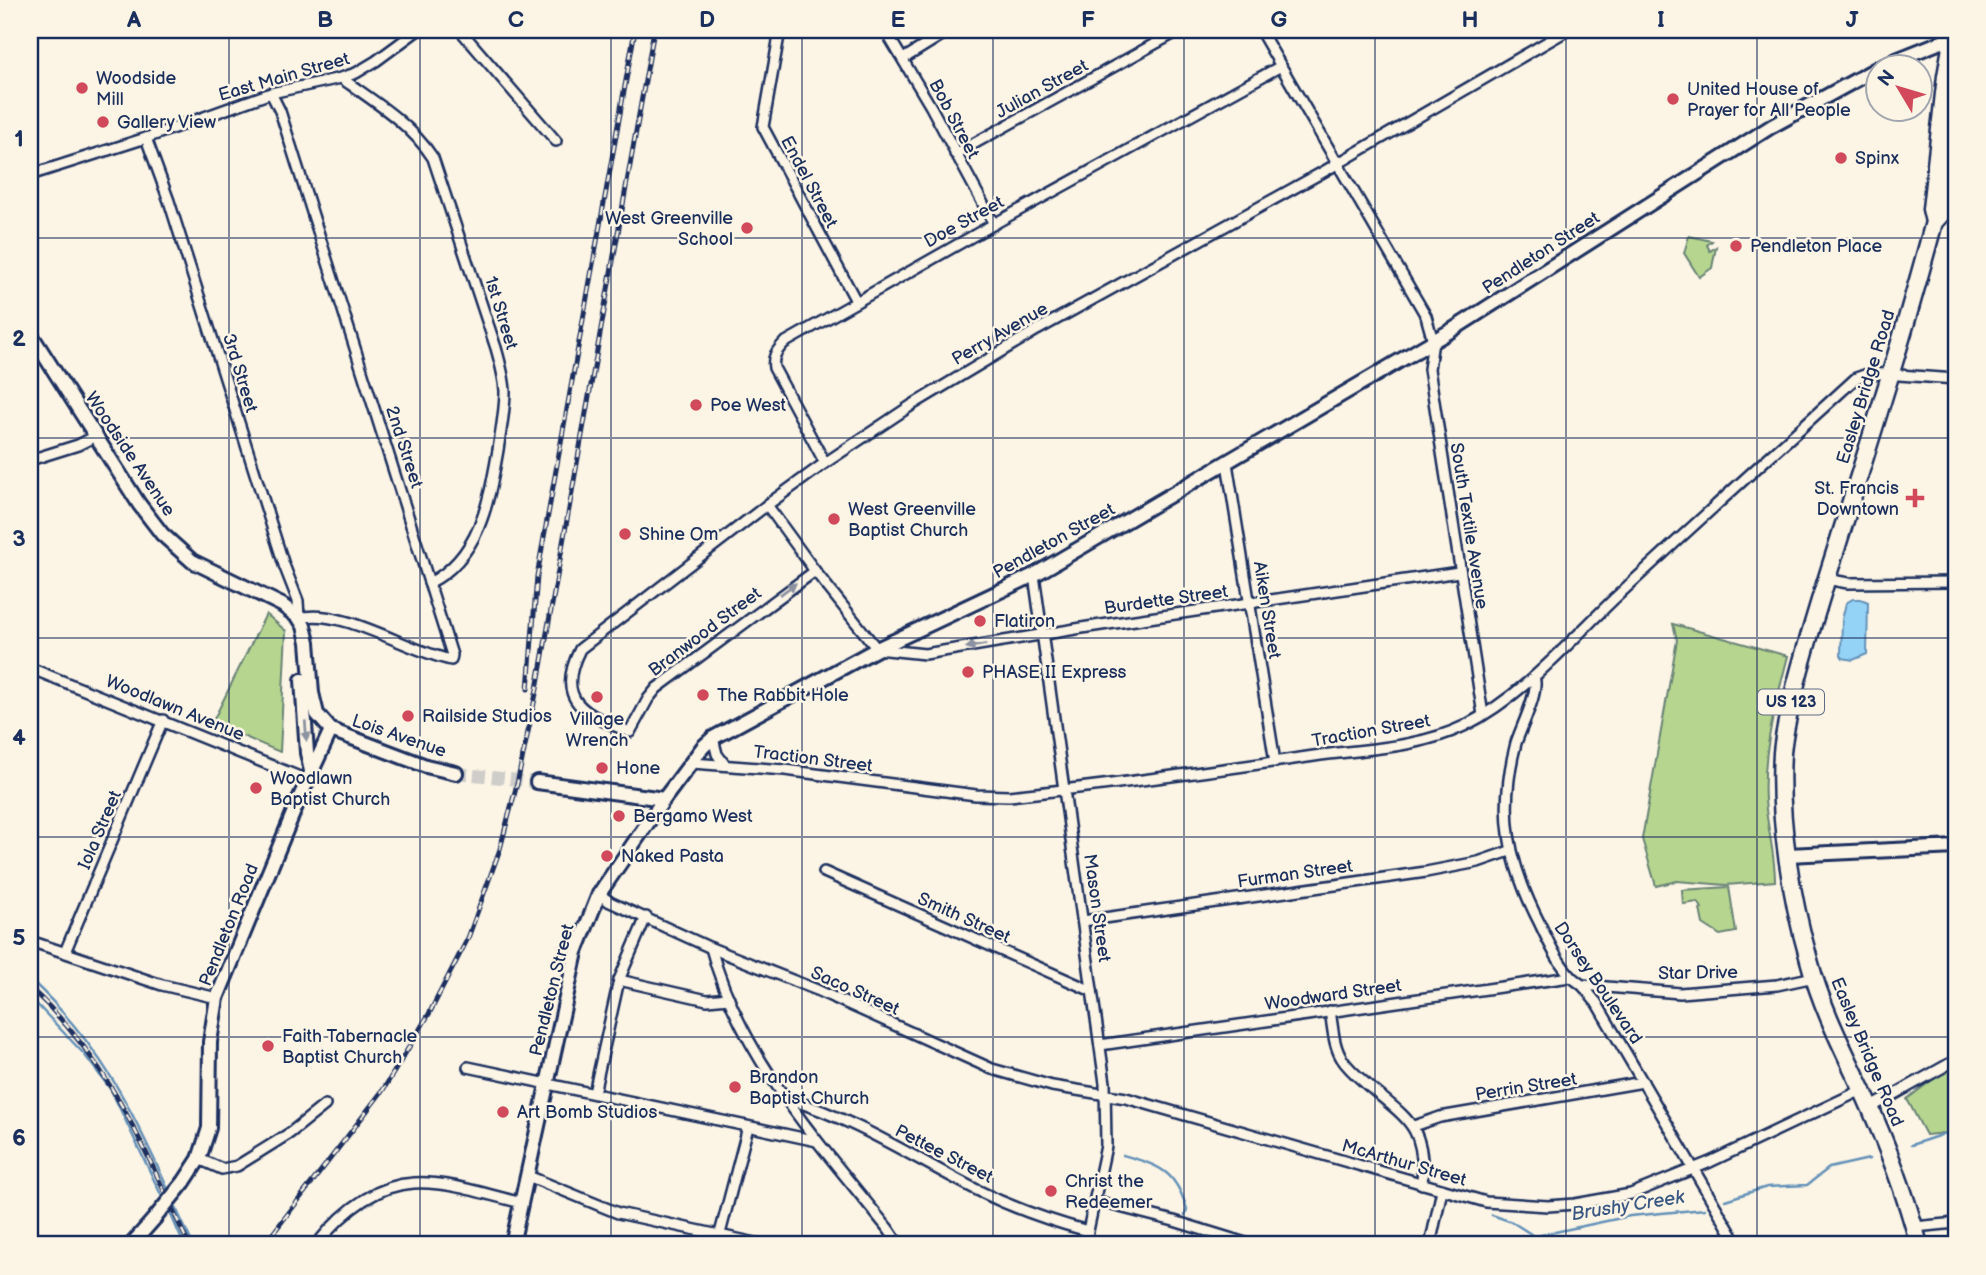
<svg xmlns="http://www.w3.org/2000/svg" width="1986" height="1275" viewBox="0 0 1986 1275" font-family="'Balsamiq Sans',sans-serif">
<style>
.green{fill:#b6d68f;stroke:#688276;stroke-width:2}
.water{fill:#95d3f6;stroke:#6491b9;stroke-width:2}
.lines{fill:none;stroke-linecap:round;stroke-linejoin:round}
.stream{stroke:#6491b9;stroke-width:2.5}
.secondary-tunnel{stroke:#cfcdca;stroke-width:12;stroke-dasharray:12 6;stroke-linecap:butt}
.street-casing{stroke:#1b2f5e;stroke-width:14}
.secondary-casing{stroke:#1b2f5e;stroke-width:18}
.highway-casing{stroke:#1b2f5e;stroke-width:21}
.street{stroke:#fcf5e5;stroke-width:9}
.secondary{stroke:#fcf5e5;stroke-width:12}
.highway{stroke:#fcf5e5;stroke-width:16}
.rail-casing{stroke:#1b2f5e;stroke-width:5}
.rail{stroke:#fcf5e5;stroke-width:2.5;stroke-dasharray:8;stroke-linecap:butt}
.secondary-bridge-casing{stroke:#1b2f5e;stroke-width:18;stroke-linecap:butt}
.secondary-bridge{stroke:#fcf5e5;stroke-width:12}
.oneway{fill:#8c92a2}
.grid{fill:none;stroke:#1b2f5e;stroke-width:2;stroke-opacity:0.55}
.poi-dot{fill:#d1495b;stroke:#fcf5e5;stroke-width:2.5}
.labels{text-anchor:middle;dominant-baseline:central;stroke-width:5;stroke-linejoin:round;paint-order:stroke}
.shield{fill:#fcf5e5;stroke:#5e6a86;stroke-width:2}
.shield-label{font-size:16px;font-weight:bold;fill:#1b2f5e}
.street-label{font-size:18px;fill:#1b2f5e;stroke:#fcf5e5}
.poi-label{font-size:18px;fill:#1b2f5e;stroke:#fcf5e5;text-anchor:start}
.water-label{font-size:19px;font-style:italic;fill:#3a5884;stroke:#fcf5e5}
.neatline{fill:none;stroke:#1b2f5e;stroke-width:2.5}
.grid-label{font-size:23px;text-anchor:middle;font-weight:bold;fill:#1b2f5e}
</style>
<rect width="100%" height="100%" fill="#fcf5e5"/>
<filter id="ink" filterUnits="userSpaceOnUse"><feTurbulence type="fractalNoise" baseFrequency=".0143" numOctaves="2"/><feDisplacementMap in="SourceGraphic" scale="14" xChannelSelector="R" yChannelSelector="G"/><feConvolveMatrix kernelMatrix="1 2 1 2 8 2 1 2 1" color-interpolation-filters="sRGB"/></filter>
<g filter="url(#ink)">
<g class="green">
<polygon points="1689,236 1712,241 1707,245 1710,251 1716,247 1712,268 1699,277 1684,253"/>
<polygon points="266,614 286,631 280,752 212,723"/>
<path d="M1673,624L1788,656C1776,703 1762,751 1765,800C1767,827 1775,853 1775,881L1726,885L1677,881L1656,886L1642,839L1677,640Z"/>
<polygon points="1729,887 1736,932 1720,935 1703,924 1700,909 1702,908 1698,902 1683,904 1682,890"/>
<polygon points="1956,1062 1956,1132 1926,1135 1907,1099"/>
</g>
<polygon class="water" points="1853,599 1861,599 1868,602 1867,654 1853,660 1843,658 1841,655 1842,620 1846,603"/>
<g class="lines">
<g class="stream">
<path d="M30,979C100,1044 132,1108 170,1194"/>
<polyline points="30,997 84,1054 111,1090 164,1201"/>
<polyline points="1911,1145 1956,1130"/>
<path d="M1123,1155C1160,1166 1175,1170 1187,1209L1185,1215"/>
<polyline points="1725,1200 1767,1187 1807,1185 1829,1168 1869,1159"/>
<polyline points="174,1204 193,1245"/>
<polyline points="169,1210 184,1245"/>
<polyline points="1492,1215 1512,1222 1534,1236"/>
<polyline points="1189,1236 1196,1245"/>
<polyline points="1516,1245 1527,1238 1630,1216 1705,1209"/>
</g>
<polyline class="secondary-tunnel" points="456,773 537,782"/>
<g class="street-casing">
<g id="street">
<polyline points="460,30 556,141"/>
<polyline points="780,30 763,127 856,301"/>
<polyline points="885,30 931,107 994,224"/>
<polyline points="1260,30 1426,316 1433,341 1429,369 1483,715"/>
<polyline points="903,59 950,30"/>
<path d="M341,78C374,101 411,124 433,158L496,348C500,362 504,376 505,391C505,410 501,430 498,450C489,501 480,557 429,583"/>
<path d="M146,138L169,201L284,565L298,601L299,618C342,607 407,651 451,660L452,655L280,111L271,93"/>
<polyline points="955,154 1180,30"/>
<polyline points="30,175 146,138 271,93 341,78 356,73 376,61 418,30"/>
<polyline points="30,460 78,445 96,436"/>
<path d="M825,463L774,368C772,356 777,351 784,343L994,224L1281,66"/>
<polyline points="1227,463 1275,762"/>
<polyline points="767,505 815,571 877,649 925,654 1088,627 1459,572"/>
<path d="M815,571L657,688L648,699L630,732C587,715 553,703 580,649L767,505L825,463L912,405L1037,330L1323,172L1568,30"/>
<polyline points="1034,575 1105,1083 1106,1146 1085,1245"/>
<polyline points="1826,579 1848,583 1956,582"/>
<polyline points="30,668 307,780"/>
<path d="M1534,677C1540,691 1521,727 1516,743C1498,812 1508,862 1540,924C1548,941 1557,961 1570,975C1573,979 1578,982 1582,985C1587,990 1591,997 1596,1002L1738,1245"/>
<polyline points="713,738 717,754 725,765"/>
<path d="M692,763L785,770L976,795L1009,796C1111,785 1212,771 1314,756C1363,749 1419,748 1464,726C1522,697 1567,644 1613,600C1693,525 1775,452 1856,378L1870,373L1956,379"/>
<polyline points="824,872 1092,991"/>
<polyline points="599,894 610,902 711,948 817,990 992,1069 1052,1086 1126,1098 1486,1202 1548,1206 1575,1204 1631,1194 1710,1162 1862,1090"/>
<polyline points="1083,921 1426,872 1478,862 1510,851"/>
<polyline points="30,941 162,985 217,998"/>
<path d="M711,948C740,1057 820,1144 889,1230L899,1245"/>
<polyline points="65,952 163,720"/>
<polyline points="619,980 707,1000 729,998"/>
<polyline points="1582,985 1680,993 1777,985 1814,977"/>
<path d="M1330,1011C1333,1027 1333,1045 1342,1059C1348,1068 1356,1075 1364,1082C1406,1119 1426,1123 1422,1184"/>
<polyline points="1100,1045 1570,977"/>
<polyline points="468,1067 817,1141"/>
<polyline points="594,1093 619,980 646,917"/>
<path d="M788,1099C855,1119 916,1159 977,1190C1013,1208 1050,1221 1088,1231"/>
<polyline points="1870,1108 1956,1060"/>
<polyline points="1414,1126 1440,1117 1643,1082"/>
<polyline points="199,1159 222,1169 237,1166 290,1133 325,1105"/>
<polyline points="528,1176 618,1213 765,1245"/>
<polyline points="1096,1201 1174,1221 1252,1245"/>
<polyline points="1915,1227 1956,1223"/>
<polyline points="30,1232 42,1245"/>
<path d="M316,1245C340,1215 373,1185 414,1183C449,1181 488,1195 522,1203"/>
<polyline points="717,1245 748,1127"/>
<polyline points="1430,1245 1442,1190"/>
</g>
</g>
<g class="secondary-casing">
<g id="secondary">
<polyline points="1881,66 1956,36"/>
<polyline points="30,333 139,504 162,534 192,561 282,605 299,618 304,626 308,642 312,693 317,714 331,730 426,766 456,773"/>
<polyline points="302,680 307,753 311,771"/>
<polyline points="537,782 664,799"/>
<polyline points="1788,855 1956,847"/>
<polyline points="184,1182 199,1159 209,1128 210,1042 217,998 299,799 331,730"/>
<polyline points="131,1245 154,1219"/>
<polyline points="512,1245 576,952 599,894 664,799 703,747 713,738 877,649 1034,575 1452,330 1772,126 1878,68"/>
</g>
</g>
<g class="highway-casing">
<g id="highway">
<polyline points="1934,222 1945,210 1956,124"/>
<path d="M1919,1245C1905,1191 1885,1140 1862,1089C1842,1047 1821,1006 1809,960C1791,897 1778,819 1782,753C1784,728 1791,704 1797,680C1809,635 1823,590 1837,546C1871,438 1905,331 1934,222L1931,209L1946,76L1954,30"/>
</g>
</g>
<use href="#street" class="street"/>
<use href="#secondary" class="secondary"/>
<use href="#highway" class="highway"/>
<g class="rail-casing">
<g id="rail">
<polyline points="528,689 537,576 635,30"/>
<path d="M30,988C111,1061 144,1149 189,1245"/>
<polyline points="264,1245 383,1090 429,1014 468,938 500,849 517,784 537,689 654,30"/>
</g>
</g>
<use href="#rail" class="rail"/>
<g class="secondary-bridge-casing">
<polyline id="secondary-bridge" points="154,1219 184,1182"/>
</g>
<use href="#secondary-bridge" class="secondary-bridge"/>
</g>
<defs><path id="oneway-solid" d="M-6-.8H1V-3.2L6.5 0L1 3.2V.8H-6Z" transform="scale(1.75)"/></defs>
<g class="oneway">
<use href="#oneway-solid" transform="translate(788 589) rotate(-36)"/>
<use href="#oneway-solid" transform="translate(976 646) rotate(171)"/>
<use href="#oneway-solid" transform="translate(306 731) rotate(86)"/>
</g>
</g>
<path class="grid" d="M229,30V1245M420,30V1245M611,30V1245M802,30V1245M993,30V1245M1184,30V1245M1375,30V1245M1566,30V1245M1757,30V1245M30,238H1956M30,438H1956M30,638H1956M30,837H1956M30,1037H1956"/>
<g class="poi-dot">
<circle cx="82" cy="88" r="7"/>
<circle cx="1673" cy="99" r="7"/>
<circle cx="103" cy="122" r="7"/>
<circle cx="1841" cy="158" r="7"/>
<circle cx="747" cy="228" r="7"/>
<circle cx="1736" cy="246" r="7"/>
<circle cx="696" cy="405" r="7"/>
<path d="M1911.5 487.5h7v7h7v7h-7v7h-7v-7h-7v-7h7z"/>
<circle cx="834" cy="519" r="7"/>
<circle cx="625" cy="534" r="7"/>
<circle cx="980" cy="621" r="7"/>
<circle cx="968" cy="672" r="7"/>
<circle cx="703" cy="695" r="7"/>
<circle cx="597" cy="697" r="7"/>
<circle cx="408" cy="716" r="7"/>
<circle cx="602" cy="768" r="7"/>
<circle cx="256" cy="788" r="7"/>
<circle cx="619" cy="816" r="7"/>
<circle cx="607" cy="856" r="7"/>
<circle cx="268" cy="1046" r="7"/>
<circle cx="735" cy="1087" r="7"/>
<circle cx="503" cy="1112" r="7"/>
<circle cx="1051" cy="1191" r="7"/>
</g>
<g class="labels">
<rect class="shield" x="1758" y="689.5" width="66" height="25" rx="5"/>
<g class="shield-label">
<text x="1791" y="702">US 123</text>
</g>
<g class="street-label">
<text transform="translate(284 77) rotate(-16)">East Main Street</text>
<text transform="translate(1042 89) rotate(-29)">Julian Street</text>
<text transform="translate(954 119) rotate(62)">Bob Street</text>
<text transform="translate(809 182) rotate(62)">Endel Street</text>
<text transform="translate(964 222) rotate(-29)">Doe Street</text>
<text transform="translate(1541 253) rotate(-33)">Pendleton Street</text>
<text transform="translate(501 313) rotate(73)">1st Street</text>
<text transform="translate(1000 334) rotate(-30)">Perry Avenue</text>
<text transform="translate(240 373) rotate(73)">3rd Street</text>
<text transform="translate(1866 387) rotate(-73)">Easley Bridge Road</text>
<text transform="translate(404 447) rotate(72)">2nd Street</text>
<text transform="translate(130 454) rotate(56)">Woodside Avenue</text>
<text transform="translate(1469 526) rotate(81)">South Textile Avenue</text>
<text transform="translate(1054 541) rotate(-29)">Pendleton Street</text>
<text transform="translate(1166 600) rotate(-8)">Burdette Street</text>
<text transform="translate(1267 610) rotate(81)">Aiken Street</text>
<text transform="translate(705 632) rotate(-37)">Branwood Street</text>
<text transform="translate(175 708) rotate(22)">Woodlawn Avenue</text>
<text transform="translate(1371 731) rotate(-10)">Traction Street</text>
<text transform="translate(399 736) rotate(19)">Lois Avenue</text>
<text transform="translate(813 759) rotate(7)">Traction Street</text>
<text transform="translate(100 830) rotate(-67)">Iola Street</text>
<text transform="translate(1295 874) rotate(-8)">Furman Street</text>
<text transform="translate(1097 908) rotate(82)">Mason Street</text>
<text transform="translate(964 918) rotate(24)">Smith Street</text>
<text transform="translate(229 925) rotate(-68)">Pendleton Road</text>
<text transform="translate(1698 973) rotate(-1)">Star Drive</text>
<text transform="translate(1598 983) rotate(56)">Dorsey Boulevard</text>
<text transform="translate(552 990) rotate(-76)">Pendleton Street</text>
<text transform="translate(855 991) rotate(24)">Saco Street</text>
<text transform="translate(1333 995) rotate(-8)">Woodward Street</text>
<text transform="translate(1867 1052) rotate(67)">Easley Bridge Road</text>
<text transform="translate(1526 1087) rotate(-9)">Perrin Street</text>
<text transform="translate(944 1154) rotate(27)">Pettee Street</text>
<text transform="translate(1404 1163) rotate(16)">McArthur Street</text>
</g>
<g class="poi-label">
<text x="96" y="78">Woodside<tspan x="96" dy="21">Mill</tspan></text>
<text x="1687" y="89">United House of<tspan x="1687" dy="21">Prayer for All People</tspan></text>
<text x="117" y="122">Gallery View</text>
<text x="1855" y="158">Spinx</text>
<text x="733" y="218" text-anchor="end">West Greenville<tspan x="733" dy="21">School</tspan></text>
<text x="1750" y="246">Pendleton Place</text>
<text x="710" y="405">Poe West</text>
<text x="1899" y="488" text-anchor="end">St. Francis<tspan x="1899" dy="21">Downtown</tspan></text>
<text x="848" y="509">West Greenville<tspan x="848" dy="21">Baptist Church</tspan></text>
<text x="639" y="534">Shine Om</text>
<text x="994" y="621">Flatiron</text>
<text x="982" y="672">PHASE II Express</text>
<text x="717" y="695">The Rabbit Hole</text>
<text x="422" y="716">Railside Studios</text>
<text x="597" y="719" text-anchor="middle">Village<tspan x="597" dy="21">Wrench</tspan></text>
<text x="616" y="768">Hone</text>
<text x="270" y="778">Woodlawn<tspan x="270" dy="21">Baptist Church</tspan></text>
<text x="633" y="816">Bergamo West</text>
<text x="621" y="856">Naked Pasta</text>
<text x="282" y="1036">Faith Tabernacle<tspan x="282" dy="21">Baptist Church</tspan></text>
<text x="749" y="1077">Brandon<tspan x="749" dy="21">Baptist Church</tspan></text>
<text x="517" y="1112">Art Bomb Studios</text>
<text x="1065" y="1181">Christ the<tspan x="1065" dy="21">Redeemer</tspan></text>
</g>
<g class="water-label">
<text transform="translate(1628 1206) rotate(-9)">Brushy Creek</text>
</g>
</g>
<rect width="1986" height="1275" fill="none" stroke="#fcf5e5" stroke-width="77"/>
<g transform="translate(1899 88) rotate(308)"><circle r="33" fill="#fcf5e5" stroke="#a2a6af" stroke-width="2"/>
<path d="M0-5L12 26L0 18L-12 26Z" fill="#d1495b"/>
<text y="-10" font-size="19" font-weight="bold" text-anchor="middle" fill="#1b2f5e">N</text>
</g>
<rect x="38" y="38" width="1910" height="1198" class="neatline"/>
<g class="grid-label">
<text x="134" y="27">A</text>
<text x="325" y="27">B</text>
<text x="516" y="27">C</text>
<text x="707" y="27">D</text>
<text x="898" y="27">E</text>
<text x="1088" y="27">F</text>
<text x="1279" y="27">G</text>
<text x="1470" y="27">H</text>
<text x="1661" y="27">I</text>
<text x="1852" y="27">J</text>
<text x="19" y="146">1</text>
<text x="19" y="346">2</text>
<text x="19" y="546">3</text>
<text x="19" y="745">4</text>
<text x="19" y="945">5</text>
<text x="19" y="1145">6</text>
</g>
</svg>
